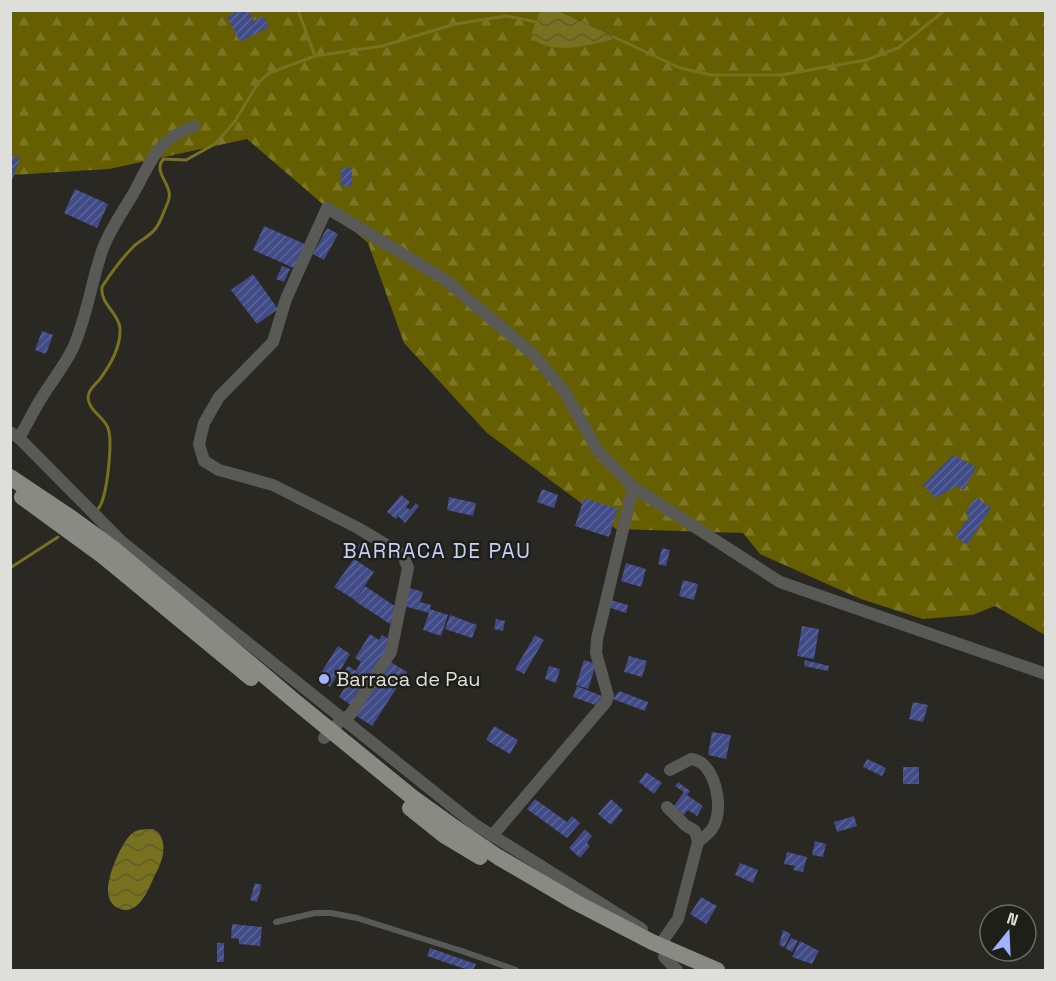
<svg xmlns="http://www.w3.org/2000/svg" width="1056" height="981" viewBox="0 0 1056 981" font-family="'Space Grotesk',sans-serif">
<style>
.forest{fill:url(#forest-firs)}
.water{fill:url(#water-waves)}
.lines{fill:none;stroke-linecap:round;stroke-linejoin:round}
.stream{stroke:#78711f;stroke-width:3}
.building{fill:url(#building-hatch)}
.service{stroke:#595956;stroke-width:6}
.minor{stroke:#595956;stroke-width:12}
.primary{stroke:#8a8a84;stroke-width:16}
.poi-dot{fill:#a2b2fd;stroke:#1f1f19;stroke-width:2}
.labels{text-anchor:middle;dominant-baseline:central;stroke-width:5;stroke-linejoin:round;paint-order:stroke}
.poi-label{font-size:20px;fill:#dededa;stroke:#1f1f19;text-anchor:start}
.neighbourhood-label{font-size:21px;letter-spacing:1.5px;fill:#c6d0fb;stroke:#1f1f19}
</style>
<defs>
<pattern id="forest-firs" width="22" height="20" patternUnits="userSpaceOnUse" patternTransform="scale(1.5)"><rect width="22" height="20" fill="#665f02"/><path d="M5 1l3.5 6h-7zM16 11l3.5 6h-7z" fill="#7b7626"/></pattern>
<pattern id="water-waves" width="16" height="10" patternUnits="userSpaceOnUse" patternTransform="scale(1.5)"><rect width="16" height="10" fill="#78711f"/><path d="M0 5q4-4 8 0t8 0" fill="none" stroke="#605c2e"/></pattern>
<pattern id="building-hatch" width="6" height="6" patternUnits="userSpaceOnUse" patternTransform="scale(1.5)"><rect width="6" height="6" fill="#404b87"/><path d="M-1 1l2-2M0 6l6-6M5 7l2-2" fill="none" stroke="#5b6497"/></pattern>
</defs>
<rect width="100%" height="100%" fill="#292823"/>
<polygon class="forest" points="11,11 541,11 539,13 617,38 559,11 1045,11 1045,635 995,606 972,615 923,619 861,599 760,554 743,533 616,529 487,433 404,343 368,243 247,139 109,169 11,175"/>
<g class="water">
<path d="M559,11L617,38C597,44 543,58 531,35L539,13L541,11Z"/>
<path d="M153,829L159,833C168,848 162,862 154,877C148,891 137,919 116,907C111,904 108,897 108,891C107,877 122,839 134,832C139,829 147,829 153,829Z"/>
</g>
<g class="lines">
<g class="stream">
<polyline points="298,10 315,56"/>
<polyline points="614,37 680,68 712,75 781,75 866,60 898,48 945,10"/>
<path d="M98,509C107,499 113,442 108,428C104,417 89,411 88,398C88,390 95,385 100,379C111,364 121,347 120,328C118,312 100,304 102,287C111,273 122,258 134,246C141,240 150,236 156,228C161,221 164,211 168,202C175,185 152,174 163,159L186,160L215,144L235,121L258,83L269,73L315,56L382,46L455,24L506,16L537,22"/>
<polyline points="10,568 58,537"/>
</g>
</g>
<g class="building">
<polygon points="240,10 249,10 254,21 263,16 269,27 240,42 227,17"/>
<polygon points="10,155 20,158 11,183 10,183"/>
<rect x="341" y="168" width="11" height="18"/>
<polygon points="75,189 108,204 97,228 64,213"/>
<polygon points="264,226 307,245 296,269 253,250"/>
<polygon points="327,228 338,234 324,260 313,254"/>
<polygon points="282,266 290,269 284,282 276,279"/>
<polygon points="253,274 278,309 257,324 231,290"/>
<polygon points="42,331 53,335 46,354 35,350"/>
<polygon points="953,455 976,467 964,490 956,486 936,498 923,485"/>
<polygon points="542,489 558,495 554,508 537,502"/>
<polygon points="401,495 410,502 406,507 410,510 416,503 419,506 405,523 398,516 396,519 387,512"/>
<polygon points="449,497 476,503 473,516 447,510"/>
<polygon points="976,497 991,508 967,545 955,536 970,516 965,513"/>
<polygon points="584,498 618,509 609,537 575,526"/>
<polygon points="360,543 373,552 369,557 357,549"/>
<polygon points="662,548 670,550 666,566 658,564"/>
<polygon points="354,559 374,572 355,600 334,587"/>
<polygon points="626,563 646,569 641,587 621,581"/>
<polygon points="683,580 698,584 694,600 679,596"/>
<polygon points="365,586 396,607 390,624 355,601"/>
<polygon points="409,588 423,592 420,602 431,605 430,609 448,615 441,636 423,630 429,613 404,606"/>
<polygon points="610,600 628,605 626,613 608,607"/>
<polygon points="450,615 477,625 472,638 445,629"/>
<polygon points="496,619 505,621 503,631 494,629"/>
<polygon points="802,626 819,629 814,659 797,656"/>
<polygon points="370,634 379,640 382,635 392,641 351,705 339,697 349,681 341,676 348,666 356,671 361,662 355,658"/>
<polygon points="535,635 544,640 524,674 515,669"/>
<polygon points="338,646 350,654 330,687 317,679"/>
<polygon points="629,656 647,661 642,677 624,672"/>
<polygon points="584,660 596,664 588,689 576,685"/>
<polygon points="805,660 829,666 828,671 804,666"/>
<polygon points="389,661 407,672 372,726 355,715"/>
<polygon points="549,666 560,669 556,683 545,679"/>
<polygon points="577,686 602,696 598,706 573,697"/>
<polygon points="619,691 648,702 645,711 613,699"/>
<polygon points="913,702 928,705 923,722 909,719"/>
<polygon points="494,726 518,740 510,754 486,740"/>
<polygon points="712,732 731,735 726,759 708,755"/>
<polygon points="867,759 886,768 882,776 863,767"/>
<rect x="903" y="767" width="16" height="17"/>
<polygon points="646,772 662,783 654,794 639,782"/>
<polygon points="678,782 690,791 687,795 703,806 697,816 688,810 684,815 673,807 684,792 675,786"/>
<polygon points="535,799 567,822 572,816 580,823 567,838 527,809"/>
<polygon points="611,799 623,810 611,825 598,814"/>
<polygon points="854,816 857,826 837,832 834,822"/>
<polygon points="585,829 592,836 587,843 590,846 580,858 569,848"/>
<polygon points="815,841 826,844 823,857 812,855"/>
<polygon points="787,852 807,857 803,872 793,870 795,866 784,864"/>
<polygon points="740,863 758,870 753,883 735,875"/>
<polygon points="255,883 262,885 257,902 250,900"/>
<polygon points="701,897 717,906 706,924 690,914"/>
<polygon points="232,924 262,927 260,946 239,944 239,939 231,938"/>
<polygon points="783,930 791,934 784,947 779,945"/>
<polygon points="791,938 798,941 792,952 785,948"/>
<polygon points="800,941 819,951 812,964 792,957"/>
<rect x="217" y="943" width="7" height="19"/>
<polygon points="430,948 476,964 473,970 468,970 427,956"/>
</g>
<g class="lines">
<polyline class="service" points="276,922 315,913 331,913 357,918 462,951 516,970"/>
<g class="minor">
<polyline points="10,432 19,438 122,542 474,824 642,929"/>
<path d="M19,438C26,426 32,414 39,402C50,383 64,367 73,348C87,317 91,283 102,251C110,228 125,209 137,187C153,156 160,139 194,126"/>
<polyline points="324,738 342,719 350,715 391,652 408,568 403,555 358,528 273,485 219,470 204,461 199,444 204,423 219,397 273,342 286,299 327,208 444,279 533,354 565,392 598,451 633,487 780,582 1046,674"/>
<path d="M670,770L691,759C696,760 701,762 704,765C718,780 723,812 712,829C709,834 702,838 698,842"/>
<polyline points="492,836 606,702 608,696 596,653 597,639 633,487"/>
<polyline points="662,942 678,919 698,842 695,831 685,825 667,807"/>
<polyline points="664,957 677,970"/>
</g>
<g class="primary">
<polyline points="10,477 70,517 114,549 297,703 412,797 451,825 498,857 575,902 652,942 717,970"/>
<polyline points="22,497 103,556 251,678"/>
<polyline points="410,808 445,836 480,857"/>
</g>
</g>
<circle class="poi-dot" cx="324" cy="679" r="6"/>
<g class="labels">
<g class="poi-label">
<text x="336" y="679">Barraca de Pau</text>
</g>
<g class="neighbourhood-label">
<text x="437" y="550">BARRACA DE PAU</text>
</g>
</g>
<rect width="1056" height="981" fill="none" stroke="#dededa" stroke-width="24"/>
<g transform="translate(1008 933) rotate(18)"><circle r="28" fill="#1f1f19" stroke="#6b6b66" stroke-width="1.5"/>
<path d="M0-4.5L10 22L0 15L-10 22Z" fill="#a2b2fd"/>
<text y="-9" font-size="16" font-weight="bold" text-anchor="middle" fill="#dededa">N</text>
</g>
</svg>
